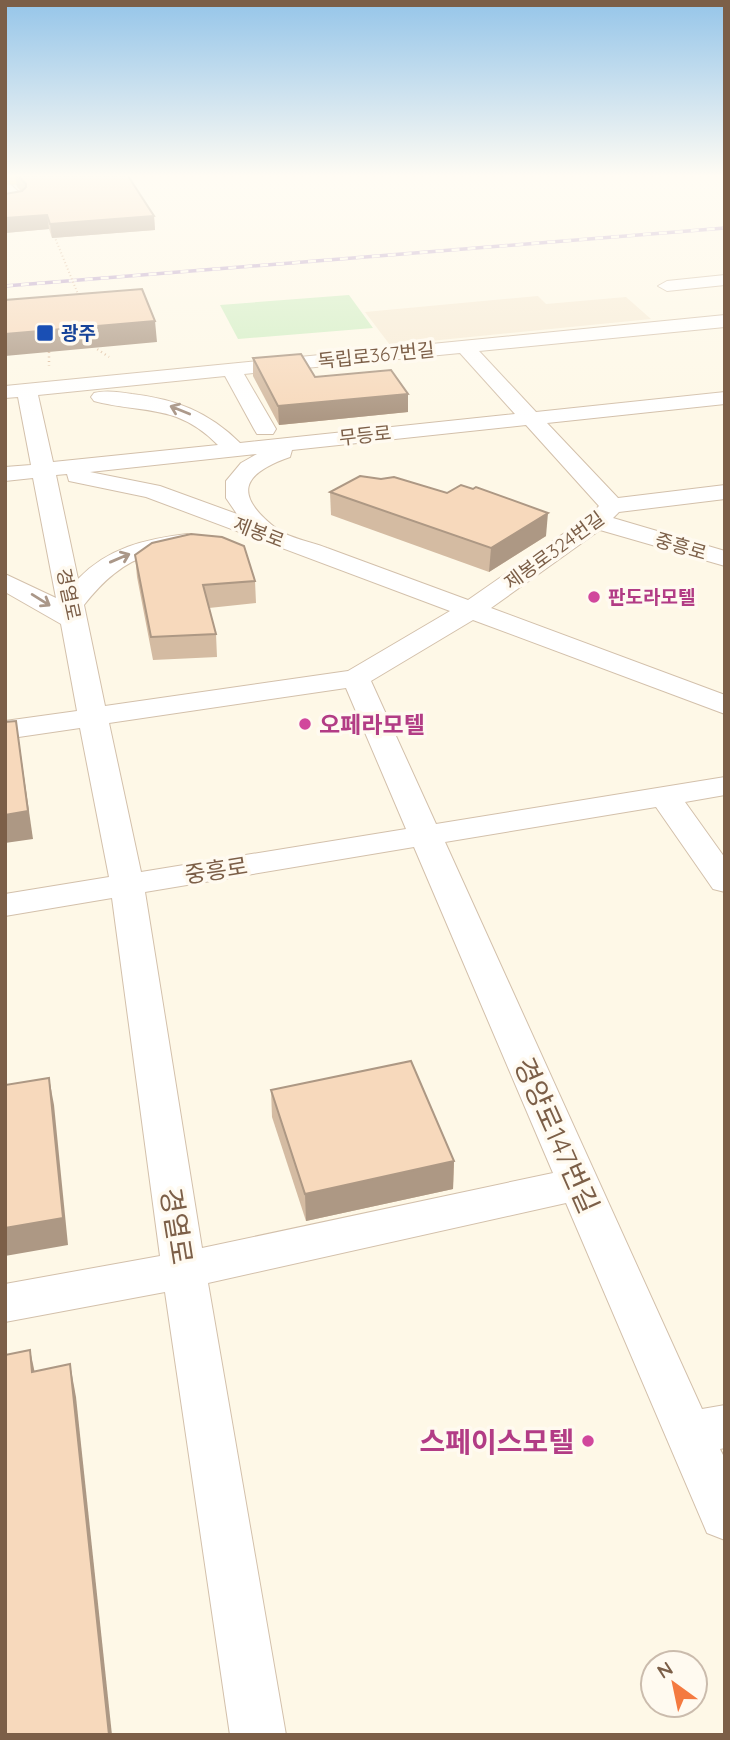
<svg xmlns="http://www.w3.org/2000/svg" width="730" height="1740" viewBox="0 0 730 1740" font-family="Quicksand,'Noto Sans KR',sans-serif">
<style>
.residential{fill:#f7ebd5}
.green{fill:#d1eec3}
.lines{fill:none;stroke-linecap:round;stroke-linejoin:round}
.minor-casing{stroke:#d3c0ab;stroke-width:2}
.major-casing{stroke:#ddd5cf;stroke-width:2}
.path{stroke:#ddbc9e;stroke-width:2.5;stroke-dasharray:1 3.5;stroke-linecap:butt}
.minor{fill:#fff;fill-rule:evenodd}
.major{fill:#ffe49e;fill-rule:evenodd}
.rail-casing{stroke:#bca3cb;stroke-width:3.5}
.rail{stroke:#fffaf0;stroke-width:2.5;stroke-dasharray:8;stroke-linecap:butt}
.path-bridge{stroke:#ddbc9e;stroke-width:2;stroke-dasharray:1 2.5;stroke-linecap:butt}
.wall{fill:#d4bba2}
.shaded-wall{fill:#ad9884}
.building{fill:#f7d9bc;stroke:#ad9884;stroke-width:2}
.oneway{stroke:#aa9788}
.transit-dot{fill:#1a4fb4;stroke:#fffaf0;stroke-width:2.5}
.hotel-dot{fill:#d1479c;stroke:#fffaf0;stroke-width:2.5}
.labels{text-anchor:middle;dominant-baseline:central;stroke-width:7;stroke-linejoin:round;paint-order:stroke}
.far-transit-label{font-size:19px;font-weight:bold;fill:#164399;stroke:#fffaf0;text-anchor:start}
.far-street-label{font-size:19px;fill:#7c5f48;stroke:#fffaf0}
.far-hotel-label{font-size:19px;font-weight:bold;fill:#b23c85;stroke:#fffaf0;text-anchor:start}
.hotel-label{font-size:23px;font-weight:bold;fill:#b23c85;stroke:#fffaf0;text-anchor:start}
.street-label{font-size:23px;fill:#7c5f48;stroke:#fffaf0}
.near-street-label{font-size:28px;fill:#7c5f48;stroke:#fffaf0}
.near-hotel-label{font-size:28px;font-weight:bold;fill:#b23c85;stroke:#fffaf0;text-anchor:end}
</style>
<rect width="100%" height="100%" fill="#fef8e7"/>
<polygon class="residential" points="538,296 546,304 626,297 651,319 390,345 365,312"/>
<polygon class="green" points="349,295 373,328 238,339 220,305"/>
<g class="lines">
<g class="minor-casing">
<g id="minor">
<polygon points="5,183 10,184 26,199 23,202 5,205"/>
<polygon points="725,275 725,285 667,291 658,286 667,281"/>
<path d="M725,315V327L479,351L536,412L725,392V404L547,423L618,498L725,485V499L619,512L613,518L725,551V566L600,530L491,608L725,695V714L473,620L371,681L436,824L725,777V795L685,802L725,858V892L713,889L656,807L445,842L702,1409L725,1405V1448L720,1449L725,1459V1540L707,1533L566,1203L208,1283L286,1735H230L165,1292L5,1322V1284L160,1256L112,898L5,916V894L109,877L80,728L5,739V721L77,711L61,624L5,592V574L56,598L33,478L5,481V467L31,465L18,397L5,398V386ZM460,353L515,414L240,443C209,412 175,399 132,394C119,392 106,390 94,393L91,397L94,401C143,414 177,403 218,445L53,462L38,395L225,376L254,429L257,434H273L276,429L244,374ZM526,425L599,506L589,516L468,600C421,583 374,565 327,548C312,542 289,538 277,529C233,495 241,474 290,457L292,450ZM257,454L241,463L226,481V498L237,514L160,486L90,472ZM67,474L69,481L146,497L450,611L348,671L105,706L84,605C102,582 123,562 152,554C167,550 181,550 196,546L199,541L196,536L187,534C145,539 108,548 78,579L56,475ZM346,688L406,829L141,872L109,723ZM414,847L553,1173L202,1248L145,892Z"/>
</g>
</g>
<g class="major-casing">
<polygon id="major" points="5,176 73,176 65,181 5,185"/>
</g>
<g class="path">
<polyline points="96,345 97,349 109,357"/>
<polyline points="49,352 49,366"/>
</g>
<use href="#minor" class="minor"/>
<use href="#major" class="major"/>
<g class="rail-casing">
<polyline id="rail" points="5,286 725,228"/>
</g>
<use href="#rail" class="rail"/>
<polyline class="path-bridge" points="53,233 80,299"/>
</g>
<g class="wall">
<polygon points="15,176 128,176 154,216 155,230 52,238 49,229 5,233 5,194 21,191 17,187"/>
<polygon points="253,358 315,377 408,412 279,425 253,376"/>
<polygon points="330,492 546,536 489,572 331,515"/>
<polygon points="135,555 255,581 256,603 209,608 216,634 217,657 153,660 137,577"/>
<polygon points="271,1090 454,1161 453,1189 306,1221 272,1117"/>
</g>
<g class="shaded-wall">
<polygon points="47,215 49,229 5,233 5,218"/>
<polygon points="154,216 155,230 52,238 50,224"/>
<polygon points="155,321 157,342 5,356 5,334"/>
<polygon points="408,394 408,412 279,425 278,406"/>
<polygon points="548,513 546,536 489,572 491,548"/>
<polygon points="16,721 33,839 5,843 5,815"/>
<polygon points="49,1078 54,1105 68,1245 5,1256 5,1228"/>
<polygon points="454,1161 453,1189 306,1221 305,1194"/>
<polygon points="30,1350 37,1383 32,1372"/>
<polygon points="70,1364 76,1397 112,1735 109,1735"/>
</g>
<g class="building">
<polygon points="18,176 128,176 154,216 50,224 47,215 5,218 5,194 22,191 26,187 26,184"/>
<polygon points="142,289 155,321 5,334 5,300"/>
<polygon points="301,354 315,377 391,370 408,394 278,406 253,358"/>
<polygon points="360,476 381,479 394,477 447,493 461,485 473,489 476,487 548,513 491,548 330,492"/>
<polygon points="191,534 222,537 244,546 255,581 203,585 216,634 151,637 135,555 152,543"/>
<polygon points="16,721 28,811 5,815 5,722"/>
<polygon points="411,1061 454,1161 305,1194 271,1090"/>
<polygon points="49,1078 63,1218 5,1228 5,1085"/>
<polygon points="30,1350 32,1372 70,1364 109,1735 5,1735 5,1355"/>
</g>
<defs><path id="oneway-shaft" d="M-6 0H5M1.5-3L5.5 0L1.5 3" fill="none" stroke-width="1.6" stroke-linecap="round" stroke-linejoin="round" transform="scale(1.75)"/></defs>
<g class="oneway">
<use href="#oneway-shaft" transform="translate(180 410) rotate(-158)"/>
<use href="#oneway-shaft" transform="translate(120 558) rotate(-23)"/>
<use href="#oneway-shaft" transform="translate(41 600) rotate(32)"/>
</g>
<linearGradient id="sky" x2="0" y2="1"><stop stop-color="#95c5e9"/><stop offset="0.42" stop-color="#fffcf4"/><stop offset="1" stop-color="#fffcf4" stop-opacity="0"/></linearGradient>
<rect width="730" height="419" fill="url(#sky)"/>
<rect class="transit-dot" x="36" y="324" width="18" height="18" rx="3.5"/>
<g class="hotel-dot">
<circle cx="594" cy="597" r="7"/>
<circle cx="305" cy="724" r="7"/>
<circle cx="588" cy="1441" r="7"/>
</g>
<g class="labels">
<g class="far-transit-label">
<text x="61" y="333">광주</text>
</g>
<g class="far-street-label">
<text transform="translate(376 355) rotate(-6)">독립로367번길</text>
<text transform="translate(365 435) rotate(-6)">무등로</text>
<text transform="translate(259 532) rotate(21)">제봉로</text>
<text transform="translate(681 546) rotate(16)">중흥로</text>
<text transform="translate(554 550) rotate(-36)">제봉로324번길</text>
<text transform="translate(69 594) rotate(78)">경열로</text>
</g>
<g class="far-hotel-label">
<text x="608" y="597">판도라모텔</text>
</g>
<g class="hotel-label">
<text x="319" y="724">오페라모텔</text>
</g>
<g class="street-label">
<text transform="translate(216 870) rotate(-9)">중흥로</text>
</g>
<g class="near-street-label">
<text transform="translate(557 1135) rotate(66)">경양로147번길</text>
<text transform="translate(177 1226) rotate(81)">경열로</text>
</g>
<g class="near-hotel-label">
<text x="574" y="1441">스페이스모텔</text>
</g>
</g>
<rect width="730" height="1740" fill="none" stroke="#7c5f48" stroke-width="14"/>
<g transform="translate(674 1684) rotate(327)"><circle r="33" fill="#fffaf0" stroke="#cbbcad" stroke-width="2"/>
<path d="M0-5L12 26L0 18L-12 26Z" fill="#f47a40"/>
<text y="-10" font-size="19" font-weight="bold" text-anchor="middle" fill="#7c5f48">N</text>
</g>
</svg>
